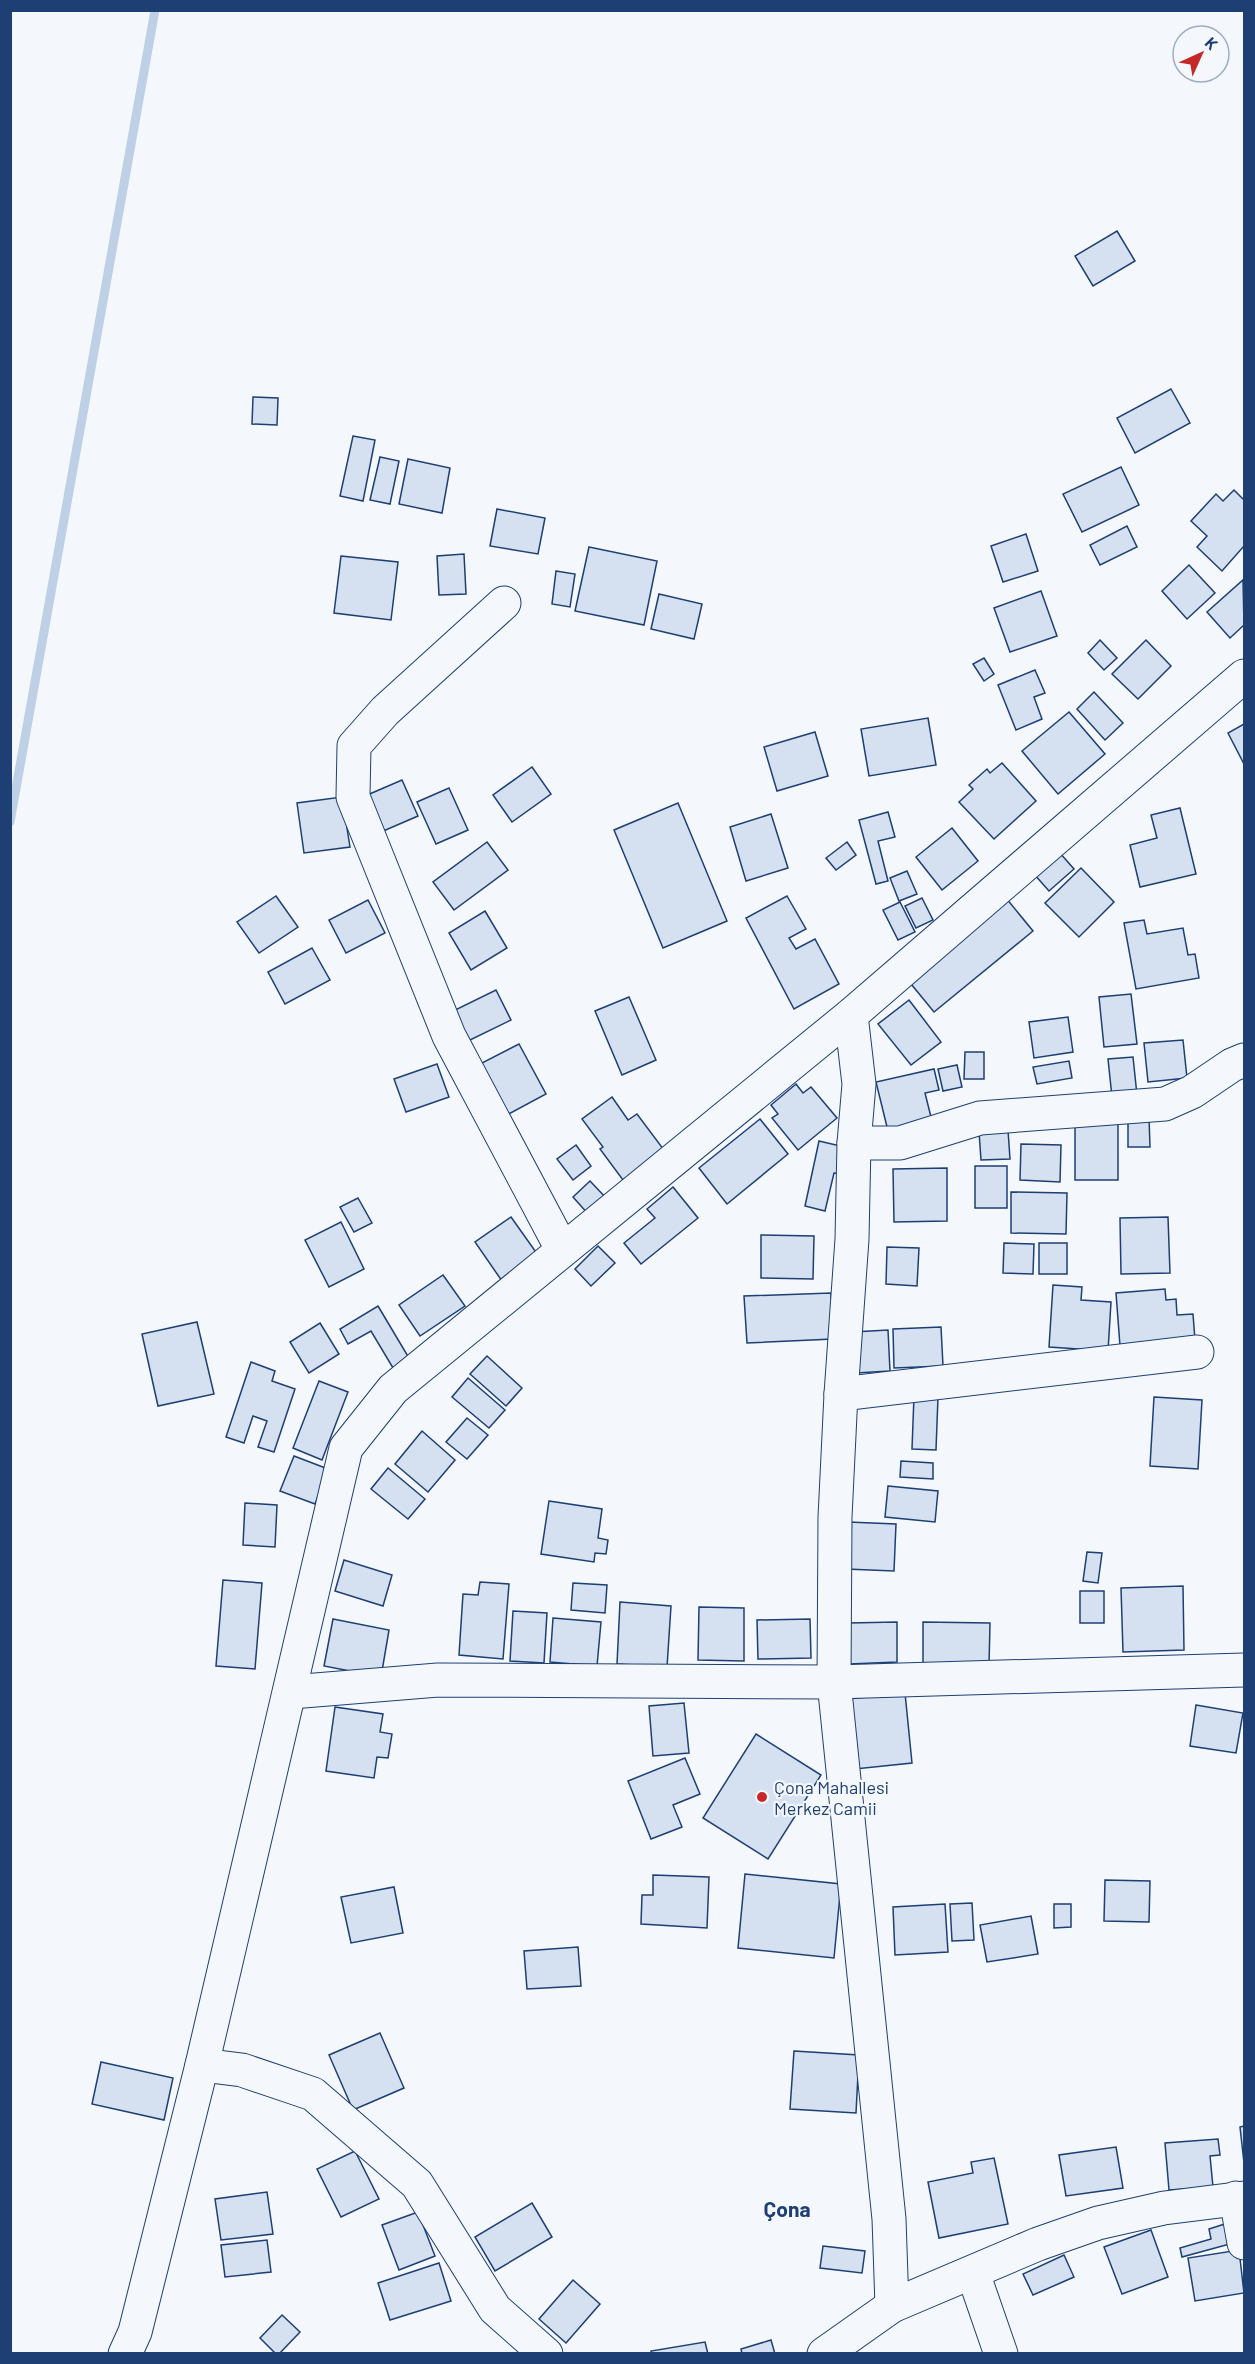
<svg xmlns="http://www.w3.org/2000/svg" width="1255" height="2364" viewBox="0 0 1255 2364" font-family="Barlow,sans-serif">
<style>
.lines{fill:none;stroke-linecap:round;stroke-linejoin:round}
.stream{stroke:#bed0e5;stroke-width:9}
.building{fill:#d5e0f0;stroke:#1d3f73;stroke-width:1.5}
.minor-casing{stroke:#1d3f73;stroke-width:35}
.minor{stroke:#f4f7fb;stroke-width:33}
.poi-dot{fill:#c62828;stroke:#f4f7fb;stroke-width:2}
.labels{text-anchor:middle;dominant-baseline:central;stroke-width:4.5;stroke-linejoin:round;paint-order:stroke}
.poi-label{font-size:18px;fill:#1d3f73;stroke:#f4f7fb;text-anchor:start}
.quarter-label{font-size:21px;font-weight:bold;fill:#1d3f73;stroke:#f4f7fb}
</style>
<rect width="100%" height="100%" fill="#f4f7fb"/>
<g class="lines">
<polyline class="stream" points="10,822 155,10"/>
</g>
<g class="building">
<polygon points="1117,231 1135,261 1093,286 1075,256"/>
<polygon points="1171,389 1190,423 1135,453 1117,418"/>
<polygon points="253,397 278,398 277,425 252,424"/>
<polygon points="353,436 375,440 363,501 340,496"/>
<polygon points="380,457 399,461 390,504 370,500"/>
<polygon points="408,459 450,468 442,513 399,504"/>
<polygon points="1121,467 1139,505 1082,532 1063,494"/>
<polygon points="1234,490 1244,500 1244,546 1222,571 1197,547 1207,536 1191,521 1216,494 1223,501"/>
<polygon points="497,509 545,518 538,554 490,546"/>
<polygon points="1127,526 1137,547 1100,565 1090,545"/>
<polygon points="1026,534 1038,571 1003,582 991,546"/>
<polygon points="589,547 657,561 644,625 575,611"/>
<polygon points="464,554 466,594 439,595 437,556"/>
<polygon points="341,556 398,562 391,620 334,613"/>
<polygon points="1189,565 1215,593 1187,619 1162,591"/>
<polygon points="556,571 575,574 570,607 552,604"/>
<polygon points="1243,580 1244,625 1230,638 1207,612"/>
<polygon points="1041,591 1057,636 1010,652 994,608"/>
<polygon points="659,594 702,604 694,639 651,629"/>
<polygon points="1100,640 1117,658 1104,670 1088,653"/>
<polygon points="1146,640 1171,666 1138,699 1112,674"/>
<polygon points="984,658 994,674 984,681 973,664"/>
<polygon points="1035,670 1045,693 1034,697 1042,719 1016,730 998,685"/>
<polygon points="1094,692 1123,723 1105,740 1077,709"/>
<polygon points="1069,712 1105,754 1058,794 1022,751"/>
<polygon points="928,718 936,765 869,776 861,729"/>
<polygon points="1244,724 1244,764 1228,733"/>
<polygon points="815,732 828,776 777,791 764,747"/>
<polygon points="1002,763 1036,801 994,839 959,802 973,789 969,785 987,769 990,773"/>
<polygon points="532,767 551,794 512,822 493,795"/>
<polygon points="402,780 418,816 381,832 365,796"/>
<polygon points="449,788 468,830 436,844 417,802"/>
<polygon points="342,797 350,847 304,853 297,803"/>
<polygon points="678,803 727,921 663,948 614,830"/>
<polygon points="1180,808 1196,874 1140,887 1130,845 1157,838 1151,815"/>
<polygon points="888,812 895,837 878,841 888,881 876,884 859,820"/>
<polygon points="771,814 788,868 746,881 730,827"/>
<polygon points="952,828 978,861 942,890 916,857"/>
<polygon points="487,842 508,870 454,910 433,882"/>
<polygon points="847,842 856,855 836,870 826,858"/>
<polygon points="1059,852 1074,869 1049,891 1034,874"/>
<polygon points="1081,868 1114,902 1079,937 1045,903"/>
<polygon points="907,871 917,894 899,901 890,878"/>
<polygon points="276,896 298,927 259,953 237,922"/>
<polygon points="787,896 806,929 789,938 796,949 815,939 839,984 794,1009 746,918"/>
<polygon points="922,898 933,920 916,928 905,906"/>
<polygon points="1006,898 1033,931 934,1012 907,979"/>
<polygon points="368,900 385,933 346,953 329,920"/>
<polygon points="900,902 915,932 898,940 883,910"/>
<polygon points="485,911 507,948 471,970 449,933"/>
<polygon points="1144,920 1147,934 1183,928 1188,955 1195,954 1199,978 1136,989 1124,923"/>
<polygon points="312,948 330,980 285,1004 268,972"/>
<polygon points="496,990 511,1020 466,1042 451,1012"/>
<polygon points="1131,994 1137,1044 1104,1047 1099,997"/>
<polygon points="629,997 656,1060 622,1075 595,1011"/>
<polygon points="909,1000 941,1042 911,1065 878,1024"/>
<polygon points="1068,1017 1073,1052 1034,1058 1029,1022"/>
<polygon points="1183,1040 1187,1078 1148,1082 1144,1043"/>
<polygon points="519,1044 546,1094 505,1116 478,1065"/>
<polygon points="965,1052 984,1052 984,1079 964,1079"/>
<polygon points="1133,1057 1137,1095 1112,1097 1108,1059"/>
<polygon points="1069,1061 1072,1078 1037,1084 1033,1067"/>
<polygon points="437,1064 449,1097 406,1112 394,1079"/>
<polygon points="957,1065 962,1087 943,1091 938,1069"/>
<polygon points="934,1069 939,1090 925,1093 932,1121 888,1131 876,1082"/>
<polygon points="796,1084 803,1093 811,1087 837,1118 798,1150 772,1118 778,1114 771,1105"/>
<polygon points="612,1097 628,1120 637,1114 664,1150 623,1180 600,1149 603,1147 582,1119"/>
<polygon points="1149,1117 1150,1147 1128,1147 1128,1118"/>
<polygon points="760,1119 788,1154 727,1204 699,1168"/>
<rect x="1075" y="1120" width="43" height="60"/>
<polygon points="1008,1130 1010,1159 981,1160 979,1132"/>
<polygon points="819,1141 849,1148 843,1174 834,1173 825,1211 805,1206"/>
<polygon points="1021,1144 1061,1145 1060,1182 1020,1180"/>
<polygon points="576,1145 591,1166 573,1180 557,1159"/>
<rect x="975" y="1166" width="32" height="42"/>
<polygon points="947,1168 947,1221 894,1222 893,1169"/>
<polygon points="590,1181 607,1199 589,1215 573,1197"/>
<polygon points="673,1187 698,1218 641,1264 624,1243 655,1218 647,1209"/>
<polygon points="1011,1192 1067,1193 1066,1234 1011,1233"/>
<polygon points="358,1198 372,1223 354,1232 340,1207"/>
<polygon points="511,1217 538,1255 502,1281 475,1242"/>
<polygon points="1168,1217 1170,1273 1121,1274 1120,1218"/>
<polygon points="341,1222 364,1269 329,1287 305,1240"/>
<polygon points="761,1235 814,1236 813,1279 761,1278"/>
<polygon points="1004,1243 1034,1244 1033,1274 1003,1273"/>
<rect x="1039" y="1243" width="28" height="31"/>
<polygon points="598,1246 615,1263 591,1286 575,1269"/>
<polygon points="887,1247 919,1248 917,1286 886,1284"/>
<polygon points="443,1275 465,1306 420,1336 399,1305"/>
<polygon points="1053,1285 1082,1287 1081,1300 1111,1302 1108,1351 1049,1347"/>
<polygon points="1165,1289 1166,1300 1176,1299 1177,1315 1193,1314 1195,1340 1120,1346 1116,1293"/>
<polygon points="831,1293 833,1339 747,1343 744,1296"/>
<polygon points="378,1306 409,1358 393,1368 371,1331 348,1344 340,1329"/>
<polygon points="197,1322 214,1394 158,1406 142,1334"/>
<polygon points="320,1323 339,1354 309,1373 290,1342"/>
<polygon points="941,1327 943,1366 894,1368 893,1329"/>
<polygon points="888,1330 890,1371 856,1373 853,1332"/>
<polygon points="487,1356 522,1388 506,1406 470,1374"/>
<polygon points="251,1362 275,1371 272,1381 295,1389 274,1452 258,1447 267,1421 253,1416 244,1443 226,1437"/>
<polygon points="468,1378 505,1410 489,1428 452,1397"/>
<polygon points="319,1381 348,1392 322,1460 293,1448"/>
<polygon points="914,1396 938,1397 936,1450 912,1449"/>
<polygon points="1154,1397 1202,1400 1198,1469 1150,1466"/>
<polygon points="467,1418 488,1435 467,1459 446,1442"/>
<polygon points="422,1431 455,1460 428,1492 395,1464"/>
<polygon points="294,1456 328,1469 315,1504 280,1491"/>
<polygon points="901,1461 933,1463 933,1479 900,1477"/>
<polygon points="388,1468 425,1499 408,1519 371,1489"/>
<polygon points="888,1486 938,1491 935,1522 885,1517"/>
<polygon points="549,1501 602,1509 598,1538 608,1540 606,1554 595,1553 594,1562 541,1554"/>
<polygon points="245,1503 277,1505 275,1547 243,1545"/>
<polygon points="848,1522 896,1524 894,1571 846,1569"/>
<polygon points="1087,1552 1102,1553 1098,1583 1083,1581"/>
<polygon points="344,1560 392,1575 383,1606 335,1591"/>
<polygon points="223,1580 262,1583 255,1669 216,1666"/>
<polygon points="480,1582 509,1584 503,1659 459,1655 463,1594 478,1595"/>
<polygon points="573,1583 607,1585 605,1613 571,1610"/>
<polygon points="1183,1586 1184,1650 1123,1652 1121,1588"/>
<rect x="1080" y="1591" width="24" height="32"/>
<polygon points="620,1602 671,1606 667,1667 617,1664"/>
<polygon points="699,1607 744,1608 744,1661 698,1660"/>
<polygon points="513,1611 547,1613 544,1663 510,1661"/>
<polygon points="553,1618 601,1622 597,1666 550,1662"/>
<polygon points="333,1619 389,1630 381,1677 324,1666"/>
<polygon points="810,1619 811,1658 758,1659 757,1620"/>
<polygon points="897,1622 897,1662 849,1664 848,1623"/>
<polygon points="923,1622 990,1623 989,1666 923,1665"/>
<polygon points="905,1693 912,1763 855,1769 847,1699"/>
<polygon points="684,1703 689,1753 653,1756 649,1706"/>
<polygon points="1196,1705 1243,1713 1236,1753 1190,1746"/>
<polygon points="335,1707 383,1714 380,1732 392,1734 388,1758 377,1757 374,1778 326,1771"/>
<polygon points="756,1734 821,1775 768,1859 703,1818"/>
<polygon points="685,1758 700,1794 673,1805 682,1827 651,1839 628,1781"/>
<polygon points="745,1874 841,1884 834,1958 738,1948"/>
<polygon points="653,1875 709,1877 707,1928 641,1924 642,1895 653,1895"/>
<polygon points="1105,1880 1150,1881 1149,1922 1104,1921"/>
<polygon points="394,1887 403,1933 351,1943 341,1897"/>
<polygon points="972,1903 974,1940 952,1941 950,1904"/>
<polygon points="945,1904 948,1952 895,1955 893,1907"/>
<polygon points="1054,1904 1071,1904 1071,1927 1054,1928"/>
<polygon points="1031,1916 1038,1954 987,1962 980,1925"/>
<polygon points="578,1947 581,1986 527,1989 524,1951"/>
<polygon points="380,2033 404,2088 353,2110 329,2055"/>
<polygon points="794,2051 859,2055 856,2113 790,2109"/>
<polygon points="101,2062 173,2078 164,2120 92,2104"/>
<polygon points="1244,2126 1244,2163 1240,2127"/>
<polygon points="1218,2139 1220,2155 1210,2156 1213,2187 1169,2190 1165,2143"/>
<polygon points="1116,2147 1123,2188 1066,2196 1059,2155"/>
<polygon points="355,2151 379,2199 341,2217 317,2169"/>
<polygon points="994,2158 1008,2224 939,2238 928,2182 973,2173 971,2162"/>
<polygon points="267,2192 273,2234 221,2240 215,2199"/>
<polygon points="532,2203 552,2237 495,2271 475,2237"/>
<polygon points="418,2212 435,2256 399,2270 382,2225"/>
<polygon points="1231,2222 1237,2242 1182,2257 1180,2248 1211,2239 1209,2229"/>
<polygon points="1151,2230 1168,2277 1122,2294 1104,2247"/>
<polygon points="267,2240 271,2272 225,2277 221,2245"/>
<polygon points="823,2246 865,2251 862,2273 820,2268"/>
<polygon points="1239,2250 1244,2293 1195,2301 1188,2258"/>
<polygon points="1064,2255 1074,2277 1033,2295 1023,2274"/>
<polygon points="439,2263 451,2301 390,2320 378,2283"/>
<polygon points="573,2280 600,2304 566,2343 539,2319"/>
<polygon points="282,2315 300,2332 279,2354 276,2354 260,2338"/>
<polygon points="771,2340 775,2354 742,2354 741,2349"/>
<polygon points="705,2342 708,2354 652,2354 651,2351"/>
</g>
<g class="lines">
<g class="minor-casing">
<g id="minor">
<polyline points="504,603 385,711 354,746 353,797 449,1036 562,1249"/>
<polyline points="851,1015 859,1084 854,1143 852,1239 841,1394 835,1517 834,1682 889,2219 892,2306"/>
<polyline points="854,1143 900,1143 980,1118 1165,1104 1192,1092 1232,1065 1244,1060"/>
<polyline points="841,1394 1197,1352"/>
<polyline points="291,1692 438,1680 834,1682 1244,1670"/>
<polyline points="202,2065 242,2070 313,2094 417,2184 495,2309 546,2354"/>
<polyline points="1236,2198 1244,2243"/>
<polyline points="973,2273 1001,2354"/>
<polyline points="125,2354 135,2332 202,2065 346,1448 393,1389 851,1015 1244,676"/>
<polyline points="824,2354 892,2306 1038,2244 1098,2223 1164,2208 1244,2198"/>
</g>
</g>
<use href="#minor" class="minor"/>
</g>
<circle class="poi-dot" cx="762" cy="1797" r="6"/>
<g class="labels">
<g class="poi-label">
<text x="774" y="1787">Çona Mahallesi<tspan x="774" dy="21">Merkez Camii</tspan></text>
</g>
<g class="quarter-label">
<text x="787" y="2208">Çona</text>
</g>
</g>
<rect width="1255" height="2364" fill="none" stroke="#1d3f73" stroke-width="24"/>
<g transform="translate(1201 54) rotate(45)"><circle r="28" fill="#f4f7fb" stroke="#9eadc5" stroke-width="1.5"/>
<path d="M0-4.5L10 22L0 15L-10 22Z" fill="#c62828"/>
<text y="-9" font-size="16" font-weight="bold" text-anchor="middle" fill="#1d3f73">K</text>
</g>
</svg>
